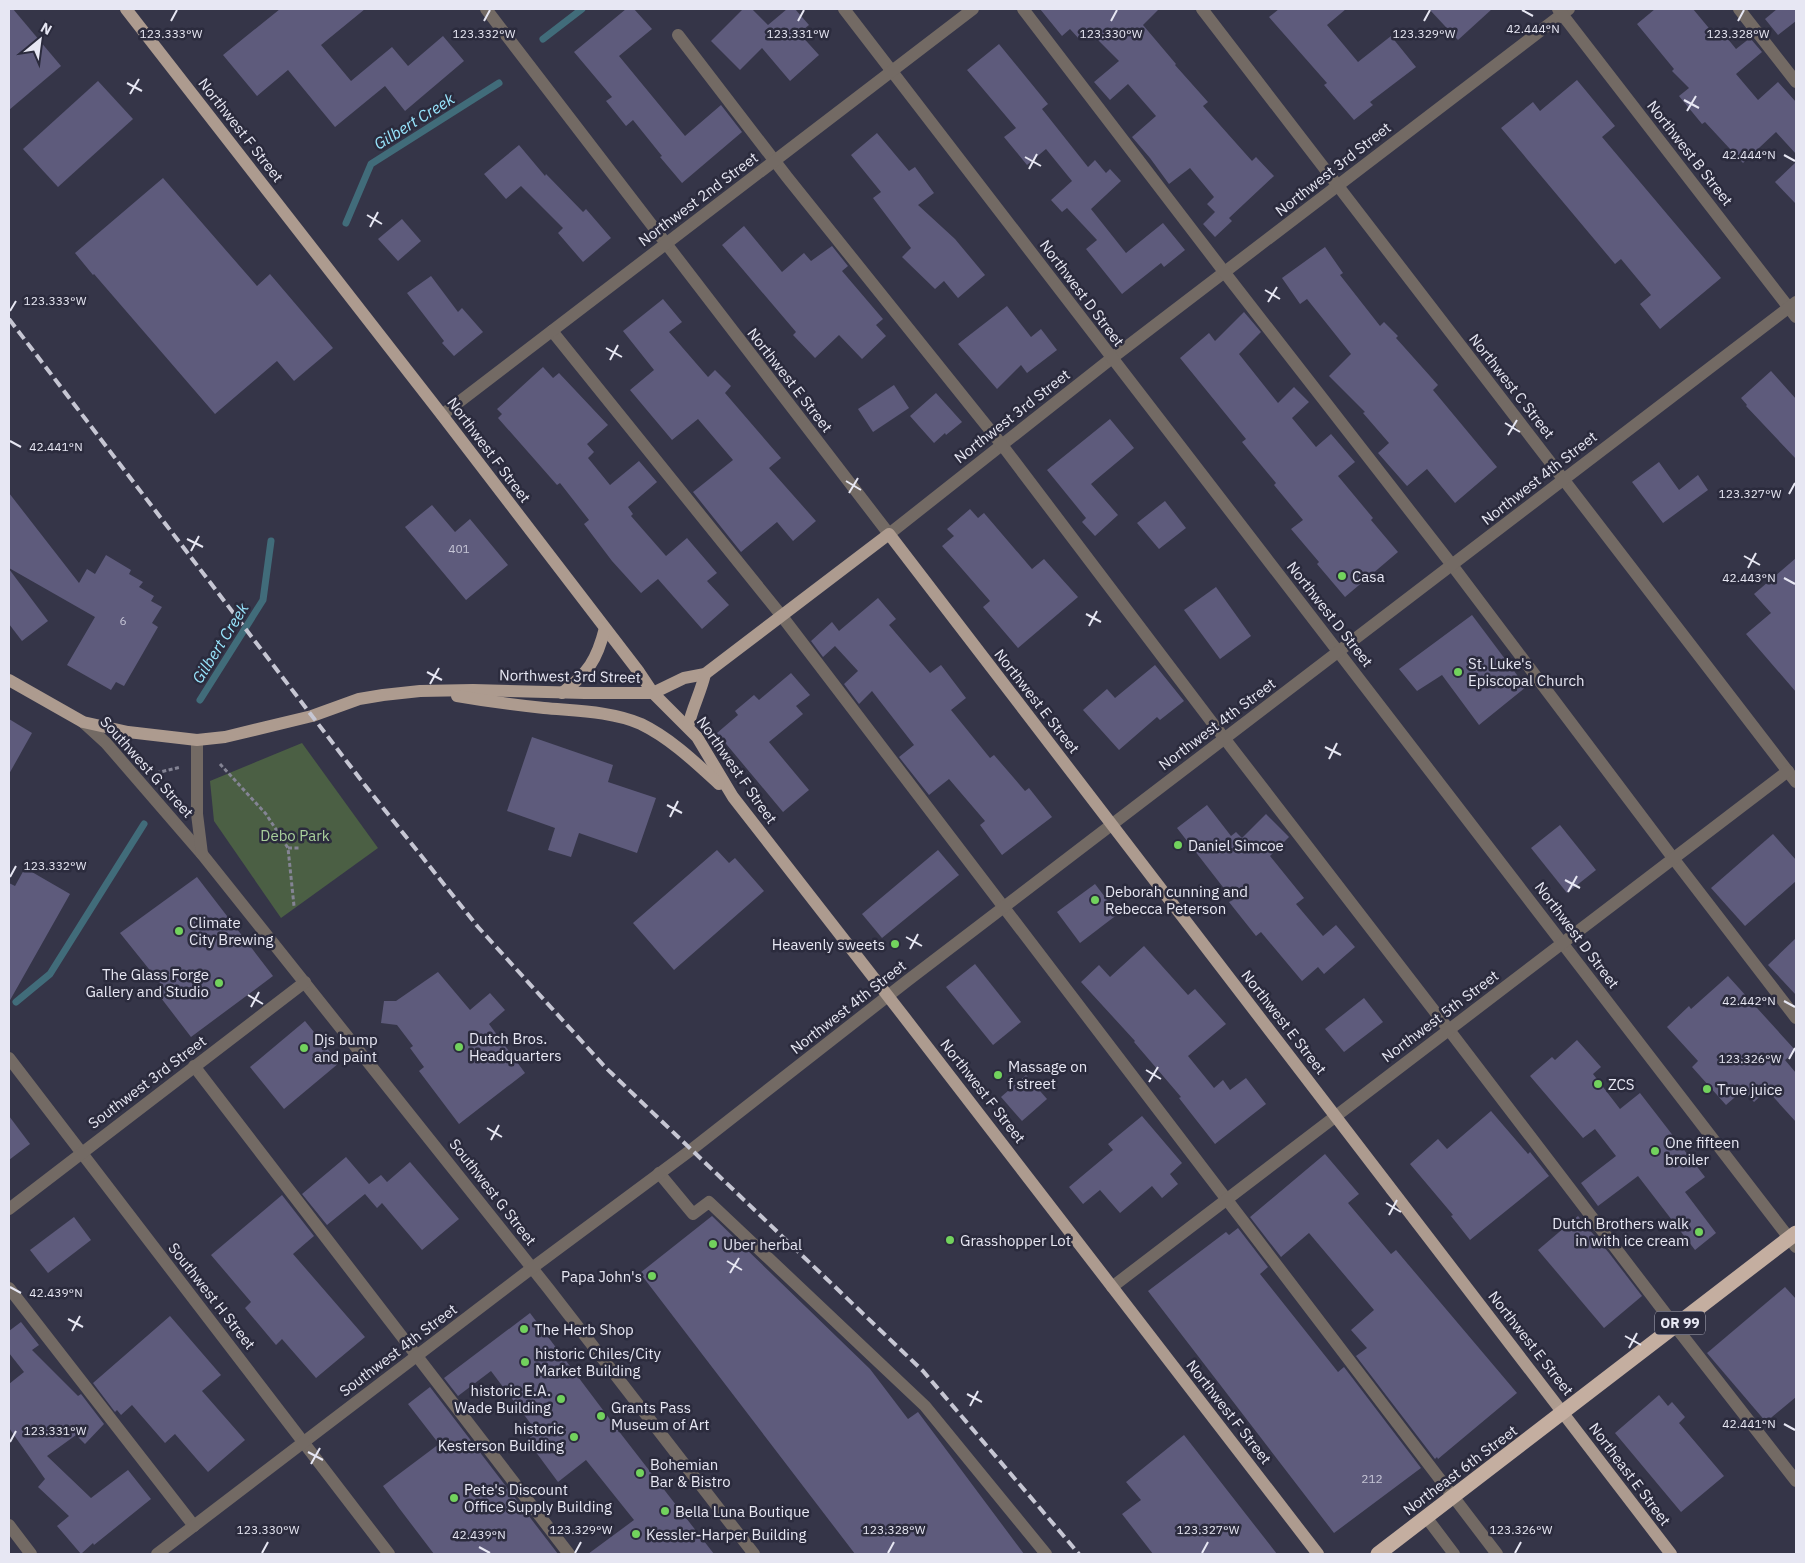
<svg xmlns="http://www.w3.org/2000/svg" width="1805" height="1563" viewBox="0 0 1805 1563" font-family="'IBM Plex Sans',sans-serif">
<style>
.green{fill:#4b5f44}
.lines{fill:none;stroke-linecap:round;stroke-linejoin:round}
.stream{stroke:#416c7a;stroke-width:7}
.building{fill:#5e5b7c}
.path{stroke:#848494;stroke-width:3;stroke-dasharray:4 2.5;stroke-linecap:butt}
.minor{stroke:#736a64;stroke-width:12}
.major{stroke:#ad9b8f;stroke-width:12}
.highway{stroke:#c4aea0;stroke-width:15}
.rail{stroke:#c6c6d3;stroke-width:4;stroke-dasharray:10 5;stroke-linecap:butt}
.ticks{fill:none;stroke:#e7e7f3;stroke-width:2}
.poi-dot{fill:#72d25d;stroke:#2b2b3d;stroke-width:2}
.labels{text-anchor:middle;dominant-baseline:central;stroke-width:5;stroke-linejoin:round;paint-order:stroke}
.number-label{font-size:12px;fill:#c5c4d5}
.shield{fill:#2b2b3d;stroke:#afafbc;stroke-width:1}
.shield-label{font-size:14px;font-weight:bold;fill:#e7e7f3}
.street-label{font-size:15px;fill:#e7e7f3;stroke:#2b2b3d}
.poi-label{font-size:15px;fill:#e7e7f3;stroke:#2b2b3d;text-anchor:start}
.park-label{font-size:15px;fill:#a9d09c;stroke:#2b2b3d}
.water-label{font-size:16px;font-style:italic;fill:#98e5fd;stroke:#2b2b3d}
.ticks-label{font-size:12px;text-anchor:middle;fill:#e7e7f3;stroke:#2b2b3d;stroke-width:5;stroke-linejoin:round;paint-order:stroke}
</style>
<rect width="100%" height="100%" fill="#353548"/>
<polygon class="green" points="302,743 378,848 281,918 214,821 210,781"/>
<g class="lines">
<g class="stream">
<polyline points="543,39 582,9"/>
<polyline points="346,223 371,164 499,83"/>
<polyline points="200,700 263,600 271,541"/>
<polyline points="16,1002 50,974 144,824"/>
</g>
</g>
<g class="building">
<polygon points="9,9 13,9 61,66 9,110"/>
<polygon points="280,9 365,9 321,45 351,81 392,47 408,66 443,36 464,61 405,111 385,86 335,127 288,70 257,96 223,55"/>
<polygon points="626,9 634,9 652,29 619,56 685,136 721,105 742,132 682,183 660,157 662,156 633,120 626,126 606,101 612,97 574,52"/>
<polygon points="743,9 752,9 768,25 787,9 795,9 809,25 799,33 819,55 790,81 762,48 740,70 711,41"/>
<polygon points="1040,9 1159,9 1143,25 1176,64 1175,65 1208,102 1203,106 1252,161 1256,157 1274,176 1229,218 1232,221 1215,237 1203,224 1215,212 1207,204 1214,197 1190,168 1169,184 1150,158 1132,137 1156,116 1128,84 1110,100 1094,82 1119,61 1090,32 1080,40 1070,29 1062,36"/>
<polygon points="1279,9 1346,9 1327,25 1358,62 1391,36 1416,67 1370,102 1373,105 1354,120 1324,85 1327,83 1269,17"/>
<polygon points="1429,9 1492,9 1458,40"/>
<polygon points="1655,9 1693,9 1713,33 1719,28 1736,49 1750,38 1762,52 1736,74 1758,100 1778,82 1796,102 1796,154 1776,132 1743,163 1705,122 1702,124 1679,96 1689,88 1672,71 1674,69 1637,24"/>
<polygon points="1777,9 1796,9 1796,21 1778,35 1765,19"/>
<polygon points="999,44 1048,104 1042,109 1088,167 1095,160 1106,173 1110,169 1121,181 1091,209 1126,253 1163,223 1185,250 1164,267 1161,263 1122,294 1086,249 1097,240 1067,208 1062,212 1051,200 1072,181 1046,149 1027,165 1004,137 1016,128 967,70"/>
<polygon points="1577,80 1615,126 1602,137 1721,278 1660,329 1640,304 1651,295 1621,259 1615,264 1501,128 1533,102 1540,111"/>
<polygon points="98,81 133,119 58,187 23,149"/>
<polygon points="877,133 909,171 915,167 934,193 918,205 955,239 985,275 958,298 944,281 935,289 902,257 911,248 873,198 881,192 851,155"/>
<polygon points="519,145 545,176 546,174 583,212 586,209 611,238 583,262 558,233 563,228 521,186 506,199 484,174"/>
<polygon points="1796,162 1796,204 1775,182"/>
<polygon points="163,178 257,286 270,274 333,348 294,381 277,361 215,414 94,274 93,275 75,253"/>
<polygon points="402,219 421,241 398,261 378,239"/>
<polygon points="744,226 782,272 804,253 811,261 832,246 848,266 842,271 883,319 876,325 886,336 862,359 839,335 815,358 793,335 796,332 722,245"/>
<polygon points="1325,247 1343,273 1340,275 1380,326 1384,322 1398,336 1396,338 1438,385 1433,390 1497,467 1455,503 1427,469 1407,486 1378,453 1389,443 1363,413 1365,412 1329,376 1351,354 1307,299 1300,304 1282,278"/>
<polygon points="431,276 458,312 462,308 483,332 454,356 442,343 444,341 407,293"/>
<polygon points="663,299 682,322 669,332 708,377 715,370 731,386 725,393 781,458 769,468 816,521 793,541 777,522 741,552 693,492 733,460 698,419 672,440 630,390 654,370 623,331"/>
<polygon points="1007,306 1031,337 1041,329 1057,350 1027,373 1021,365 997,389 958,344"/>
<polygon points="1244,312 1261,332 1239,354 1278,403 1294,387 1309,402 1292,418 1316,447 1331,434 1355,462 1338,476 1373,518 1371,520 1398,552 1345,597 1317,564 1319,562 1291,529 1303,520 1274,485 1276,483 1242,442 1246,439 1180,358 1209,333 1215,341"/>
<polygon points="543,367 553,378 559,373 608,425 587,444 594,452 588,458 610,485 639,461 657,482 628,507 633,514 631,516 666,556 687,538 717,573 707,581 729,605 702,629 658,579 641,593 612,561 584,524 589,520 560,483 557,485 498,418 502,414 497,409"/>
<polygon points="1771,371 1796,399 1796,459 1746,406 1747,405 1741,398"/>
<polygon points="894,385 909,408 873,432 858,409"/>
<polygon points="936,393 962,422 946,435 945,433 934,443 910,416"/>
<polygon points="1110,419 1134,448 1091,484 1118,515 1095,536 1082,522 1086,518 1047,470"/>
<polygon points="1659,462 1679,490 1698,475 1708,490 1663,523 1632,482"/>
<polygon points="9,493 79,583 87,569 95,574 106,555 131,570 129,574 143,582 139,587 154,596 151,601 162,607 152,623 158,627 124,686 116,682 111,690 67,665 95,617 9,568"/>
<polygon points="1165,501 1186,528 1159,549 1137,523"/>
<polygon points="432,505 455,532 470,519 508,565 466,600 405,527"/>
<polygon points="970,509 978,518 984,513 1032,569 1044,559 1078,597 1018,648 983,607 990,601 942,546 954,536 947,529"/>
<polygon points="1796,558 1796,692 1746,634 1771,613 1754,594"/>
<polygon points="9,569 48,621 22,641 9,624"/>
<polygon points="1216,587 1251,636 1220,659 1184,610"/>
<polygon points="878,598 896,619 889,625 930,673 941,665 966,698 951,710 990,758 994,755 1025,791 1029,788 1052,817 1002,855 980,825 985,821 949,779 929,795 899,757 914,745 872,691 859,704 844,684 858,671 835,646 823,657 811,641 832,622 839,631"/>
<polygon points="1472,615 1526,687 1479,725 1442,675 1417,691 1399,669"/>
<polygon points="1155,665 1184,701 1160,720 1157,717 1119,750 1083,710 1107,689 1115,698"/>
<polygon points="791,673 810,695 796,706 803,714 769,742 809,790 783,812 717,733 738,715 735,711 754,695 759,700"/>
<polygon points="9,719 32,733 9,774"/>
<polygon points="532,737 613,765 608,782 656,798 637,853 579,833 571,857 548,850 555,828 507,811"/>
<polygon points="1207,805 1231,836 1236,832 1242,838 1266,814 1289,837 1270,856 1304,898 1296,904 1323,936 1336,925 1355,947 1324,974 1318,967 1302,981 1261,932 1256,936 1229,902 1233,900 1177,828"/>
<polygon points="1560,825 1596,870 1567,893 1531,848"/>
<polygon points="1773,834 1796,860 1796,881 1745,926 1711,888"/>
<polygon points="717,850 729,863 735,858 764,891 674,970 633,923"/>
<polygon points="938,850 959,875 882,938 862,914"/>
<polygon points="25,868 70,894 9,1002 9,883 15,886"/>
<polygon points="197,877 273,976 191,1037 158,994 165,989 120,933"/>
<polygon points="1095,884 1118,914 1080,943 1057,912"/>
<polygon points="1796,938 1796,995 1768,965"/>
<polygon points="1144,946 1188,995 1195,989 1226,1024 1188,1056 1214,1088 1223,1080 1230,1090 1246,1078 1266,1104 1215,1144 1179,1098 1181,1097 1134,1042 1135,1041 1081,982 1099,965 1110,977"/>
<polygon points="975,964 1021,1022 993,1045 946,987"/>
<polygon points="438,972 470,1010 490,993 505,1010 489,1024 525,1073 459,1124 419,1071 424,1067 410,1048 413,1046 397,1025 381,1023 384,1001 396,1001"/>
<polygon points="1728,976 1796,1051 1785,1060 1796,1073 1796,1122 1767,1090 1754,1102 1743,1090 1726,1105 1692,1067 1698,1061 1667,1027 1689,1006 1691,1009"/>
<polygon points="1364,998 1383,1022 1344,1052 1325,1029"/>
<polygon points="305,1021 339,1063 284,1109 250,1067"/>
<polygon points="1577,1040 1601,1067 1593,1074 1620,1109 1640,1093 1705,1177 1685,1192 1716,1233 1695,1250 1638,1176 1598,1206 1581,1183 1616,1156 1595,1129 1583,1138 1530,1076 1552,1057 1555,1060"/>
<polygon points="1026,1075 1047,1099 1022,1121 1001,1097"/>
<polygon points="1491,1111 1528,1154 1530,1152 1549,1176 1470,1240 1451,1216 1453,1215 1410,1164 1438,1139 1447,1149"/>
<polygon points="9,1116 30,1144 9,1160"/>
<polygon points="1142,1116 1182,1163 1170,1174 1178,1184 1162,1198 1152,1186 1120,1213 1100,1190 1083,1204 1069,1187 1113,1150 1108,1144"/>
<polygon points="1325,1154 1359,1194 1348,1203 1391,1254 1396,1250 1517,1393 1438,1459 1437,1457 1435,1459 1356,1356 1367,1348 1351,1330 1374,1310 1309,1233 1281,1257 1250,1217"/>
<polygon points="346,1157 369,1184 381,1175 387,1182 410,1162 459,1219 422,1250 382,1203 377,1208 365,1194 327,1225 302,1194"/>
<polygon points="282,1195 314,1236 293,1254 365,1337 316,1378 282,1339 276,1345 245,1308 251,1302 211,1255"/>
<polygon points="712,1216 870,1369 908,1419 918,1412 1024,1554 855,1554 640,1273"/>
<polygon points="1578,1216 1609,1253 1642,1296 1604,1328 1538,1250"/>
<polygon points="74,1217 91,1240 48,1273 30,1250"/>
<polygon points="1238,1228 1268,1267 1260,1274 1338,1372 1344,1367 1421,1468 1334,1533 1148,1291 1226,1232 1229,1235"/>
<polygon points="1785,1287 1796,1299 1796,1397 1766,1422 1707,1353"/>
<polygon points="530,1313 621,1434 714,1554 588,1554 634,1520 586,1460 558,1482 527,1440 537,1432 491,1371 458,1396 444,1378"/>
<polygon points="170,1316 221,1375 202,1391 245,1440 208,1472 175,1434 165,1443 132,1405 121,1415 117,1410 115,1412 93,1383"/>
<polygon points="21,1322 39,1345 32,1350 78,1396 81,1394 104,1424 85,1444 76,1435 47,1456 91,1498 128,1470 151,1499 94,1545 93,1543 81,1554 57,1526 69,1516 38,1487 45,1479 9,1428 9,1384 24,1372 9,1353 9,1331"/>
<polygon points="430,1387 482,1455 558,1554 434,1554 399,1508 383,1486 439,1444 408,1404"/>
<polygon points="1659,1395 1668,1406 1672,1402 1685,1417 1679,1423 1724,1476 1681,1512 1615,1433"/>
<polygon points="1184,1435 1277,1554 1153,1554 1122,1514 1141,1500 1126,1482"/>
</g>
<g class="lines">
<g class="path">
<polyline points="220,764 266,814 288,848 294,906"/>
<polyline points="156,773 181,767"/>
<polyline points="288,848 300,848"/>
</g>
<g class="minor">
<polyline points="486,9 889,534 1112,358 1569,9"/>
<polyline points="844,9 1796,1247"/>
<polyline points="1023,9 1225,273 1452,565 1673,858 1796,1018"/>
<polyline points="1202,9 1796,782"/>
<polyline points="1558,9 1796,317"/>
<polyline points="1739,9 1796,82"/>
<polyline points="678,35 787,177 1002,445 1211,721 1449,1030 1675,1326 1796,1481"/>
<polyline points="552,331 781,615 1497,1554"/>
<polyline points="442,415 973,9"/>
<polyline points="83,722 106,743 202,854 548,1288 754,1554"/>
<polyline points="197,740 197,814 202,854"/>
<polyline points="9,1058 389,1554"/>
<polyline points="194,1066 569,1554"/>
<polyline points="659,1173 693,1214 709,1202 925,1406 1046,1554"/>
<polyline points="9,1209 305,982"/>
<polyline points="1112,1287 1788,771"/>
<polyline points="9,1288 194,1526"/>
<polyline points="1426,1517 1454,1554"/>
<polyline points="9,1525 31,1554"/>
<polyline points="157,1554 532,1268 691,1150 907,981 1796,302"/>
</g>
<g class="major">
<polyline points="126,9 442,415 639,672 653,693 697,737 733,797 905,1018 1318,1554"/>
<polyline points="9,680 83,722 128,732 197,740 225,737 312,716 359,699 383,695 420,691 473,690 585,693 653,693 684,678 705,674 889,534 1671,1554"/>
<path d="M562,693C588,673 597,660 605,628"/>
<path d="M457,696C486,701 515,705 544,708C575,711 611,711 641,724C670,738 695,762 719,784"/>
<path d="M688,727C692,708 701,692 705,674"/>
</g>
<polyline class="highway" points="1378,1554 1796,1233"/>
<polyline class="rail" points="9,319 364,784 478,927 606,1068 923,1371 1079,1554"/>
</g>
<path class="ticks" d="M1522,10L1533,16M171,21L177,10M484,21L490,10M798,21L804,10M1111,21L1117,10M1424,21L1430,10M1738,21L1744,10M127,83L142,91M130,94L139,79M1684,100L1699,108M1687,111L1696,96M1784,155L1795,161M1025,157L1041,166M1029,169L1037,154M367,215L382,224M370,227L378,212M1265,290L1280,299M1268,302L1277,287M10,311L16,301M606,348L622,357M610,360L618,345M1505,423L1520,432M1508,435L1517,420M10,441L21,447M846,481L861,490M849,493L858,478M1789,494L1795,483M187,539L203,547M191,551L199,536M1744,556L1760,565M1748,568L1756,553M1784,578L1795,584M1086,614L1101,622M1089,626L1097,611M427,672L442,680M430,684L439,668M1325,747L1341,755M1329,759L1337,743M667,805L682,813M670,817L678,801M10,877L16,866M1565,880L1580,888M1568,892L1577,876M906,937L922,946M910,949L918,934M248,995L263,1004M1784,1001L1795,1007M251,1007L259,992M1789,1059L1795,1048M1146,1070L1161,1079M1149,1082L1158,1067M487,1128L502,1137M491,1140L499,1125M1386,1203L1401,1212M1389,1215L1397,1200M727,1261L742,1270M730,1273L739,1258M10,1287L21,1293M68,1319L83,1327M72,1331L80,1316M1625,1336L1641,1345M1629,1348L1637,1333M967,1394L982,1402M970,1406L978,1391M1784,1424L1795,1430M10,1442L16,1431M308,1452L323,1460M311,1464L320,1448M479,1547L490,1553M262,1553L268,1542M575,1553L581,1542M888,1553L894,1542M1202,1553L1208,1542M1515,1553L1521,1542"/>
<g class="poi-dot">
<circle cx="1342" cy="576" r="5"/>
<circle cx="1458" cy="672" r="5"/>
<circle cx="1178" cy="845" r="5"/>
<circle cx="1095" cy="900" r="5"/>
<circle cx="179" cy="931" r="5"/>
<circle cx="895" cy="944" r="5"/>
<circle cx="219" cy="983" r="5"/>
<circle cx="459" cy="1047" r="5"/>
<circle cx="304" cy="1048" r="5"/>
<circle cx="998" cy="1075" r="5"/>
<circle cx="1598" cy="1084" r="5"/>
<circle cx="1707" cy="1089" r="5"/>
<circle cx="1655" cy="1151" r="5"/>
<circle cx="1699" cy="1232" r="5"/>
<circle cx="950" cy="1240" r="5"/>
<circle cx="713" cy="1244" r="5"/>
<circle cx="652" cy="1276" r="5"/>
<circle cx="524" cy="1329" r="5"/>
<circle cx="525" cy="1362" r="5"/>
<circle cx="561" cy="1399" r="5"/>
<circle cx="601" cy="1416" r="5"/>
<circle cx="574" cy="1437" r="5"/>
<circle cx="640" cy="1473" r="5"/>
<circle cx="454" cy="1498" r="5"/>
<circle cx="665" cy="1511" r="5"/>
<circle cx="636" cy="1534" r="5"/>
</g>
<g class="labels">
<g class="number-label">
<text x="459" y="548">401</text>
<text x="123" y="620">6</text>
<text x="1372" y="1478">212</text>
</g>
<rect class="shield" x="1655" y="1311.5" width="50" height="23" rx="4"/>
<g class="shield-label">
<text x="1680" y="1323">OR 99</text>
</g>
<g class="street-label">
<text transform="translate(241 130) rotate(52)">Northwest F Street</text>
<text transform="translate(1690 153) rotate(52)">Northwest B Street</text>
<text transform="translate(1333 169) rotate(-38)">Northwest 3rd Street</text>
<text transform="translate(698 199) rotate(-37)">Northwest 2nd Street</text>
<text transform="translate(1082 293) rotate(53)">Northwest D Street</text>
<text transform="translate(790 380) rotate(52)">Northwest E Street</text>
<text transform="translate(1512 386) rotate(52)">Northwest C Street</text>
<text transform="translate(1012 416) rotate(-38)">Northwest 3rd Street</text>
<text transform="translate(489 450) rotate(53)">Northwest F Street</text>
<text transform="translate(1539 478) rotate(-38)">Northwest 4th Street</text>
<text transform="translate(1330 614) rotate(52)">Northwest D Street</text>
<text transform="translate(570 676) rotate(1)">Northwest 3rd Street</text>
<text transform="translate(1037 701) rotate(52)">Northwest E Street</text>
<text transform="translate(1217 724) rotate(-37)">Northwest 4th Street</text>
<text transform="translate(147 767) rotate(48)">Southwest G Street</text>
<text transform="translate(737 770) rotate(55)">Northwest F Street</text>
<text transform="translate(1577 935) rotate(53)">Northwest D Street</text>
<text transform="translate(848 1007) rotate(-38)">Northwest 4th Street</text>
<text transform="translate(1440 1016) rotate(-37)">Northwest 5th Street</text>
<text transform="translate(1284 1022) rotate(52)">Northwest E Street</text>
<text transform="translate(147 1082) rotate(-37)">Southwest 3rd Street</text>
<text transform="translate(983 1091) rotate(52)">Northwest F Street</text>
<text transform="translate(493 1192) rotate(52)">Southwest G Street</text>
<text transform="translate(212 1296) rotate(52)">Southwest H Street</text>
<text transform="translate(1531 1343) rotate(52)">Northwest E Street</text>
<text transform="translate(398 1350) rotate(-37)">Southwest 4th Street</text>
<text transform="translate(1229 1412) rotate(52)">Northwest F Street</text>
<text transform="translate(1460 1470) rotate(-37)">Northeast 6th Street</text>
<text transform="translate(1630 1474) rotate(53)">Northeast E Street</text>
</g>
<g class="poi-label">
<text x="1352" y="576">Casa</text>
<text x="1468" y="663">St. Luke's<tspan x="1468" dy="17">Episcopal Church</tspan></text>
<text x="1188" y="845">Daniel Simcoe</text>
<text x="1105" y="891">Deborah cunning and<tspan x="1105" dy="17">Rebecca Peterson</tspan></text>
<text x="189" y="922">Climate<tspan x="189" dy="17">City Brewing</tspan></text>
<text x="885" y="944" text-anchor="end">Heavenly sweets</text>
<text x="209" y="974" text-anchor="end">The Glass Forge<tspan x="209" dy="17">Gallery and Studio</tspan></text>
<text x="469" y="1038">Dutch Bros.<tspan x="469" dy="17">Headquarters</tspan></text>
<text x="314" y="1039">Djs bump<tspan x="314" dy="17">and paint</tspan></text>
<text x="1008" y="1066">Massage on<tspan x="1008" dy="17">f street</tspan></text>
<text x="1608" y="1084">ZCS</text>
<text x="1717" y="1089">True juice</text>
<text x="1665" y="1142">One fifteen<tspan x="1665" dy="17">broiler</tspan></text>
<text x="1689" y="1223" text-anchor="end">Dutch Brothers walk<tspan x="1689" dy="17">in with ice cream</tspan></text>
<text x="960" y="1240">Grasshopper Lot</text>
<text x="723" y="1244">Uber herbal</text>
<text x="642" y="1276" text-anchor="end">Papa John's</text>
<text x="534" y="1329">The Herb Shop</text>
<text x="535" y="1353">historic Chiles/City<tspan x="535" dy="17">Market Building</tspan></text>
<text x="551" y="1390" text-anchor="end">historic E.A.<tspan x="551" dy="17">Wade Building</tspan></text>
<text x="611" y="1407">Grants Pass<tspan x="611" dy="17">Museum of Art</tspan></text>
<text x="564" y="1428" text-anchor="end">historic<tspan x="564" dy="17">Kesterson Building</tspan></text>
<text x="650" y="1464">Bohemian<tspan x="650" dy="17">Bar &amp; Bistro</tspan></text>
<text x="464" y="1489">Pete's Discount<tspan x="464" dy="17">Office Supply Building</tspan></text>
<text x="675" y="1511">Bella Luna Boutique</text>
<text x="646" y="1534">Kessler-Harper Building</text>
</g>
<g class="park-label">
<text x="295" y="835">Debo Park</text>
</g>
<g class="water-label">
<text transform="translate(414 121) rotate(-32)">Gilbert Creek</text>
<text transform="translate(220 643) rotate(-58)">Gilbert Creek</text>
</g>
</g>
<g class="ticks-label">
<text x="1533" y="33">42.444°N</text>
<text x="171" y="38">123.333°W</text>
<text x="484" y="38">123.332°W</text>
<text x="798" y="38">123.331°W</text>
<text x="1111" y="38">123.330°W</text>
<text x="1424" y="38">123.329°W</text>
<text x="1738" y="38">123.328°W</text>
<text x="1749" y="159">42.444°N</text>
<text x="55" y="305">123.333°W</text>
<text x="56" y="451">42.441°N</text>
<text x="1750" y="498">123.327°W</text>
<text x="1749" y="582">42.443°N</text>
<text x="55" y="870">123.332°W</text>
<text x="1749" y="1005">42.442°N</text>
<text x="1750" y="1063">123.326°W</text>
<text x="56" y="1297">42.439°N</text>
<text x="1749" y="1428">42.441°N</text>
<text x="55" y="1435">123.331°W</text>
<text x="268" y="1534">123.330°W</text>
<text x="581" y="1534">123.329°W</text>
<text x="894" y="1534">123.328°W</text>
<text x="1208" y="1534">123.327°W</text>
<text x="1521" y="1534">123.326°W</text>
<text x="479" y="1539">42.439°N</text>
</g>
<rect width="1805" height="1563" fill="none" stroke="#e7e7f3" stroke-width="20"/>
<g transform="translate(40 40) rotate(29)" stroke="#2b2b3d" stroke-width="4" paint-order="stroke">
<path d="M0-4L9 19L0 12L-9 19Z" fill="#e7e7f3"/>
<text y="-8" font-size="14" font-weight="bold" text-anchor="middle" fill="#e7e7f3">N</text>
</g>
</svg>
